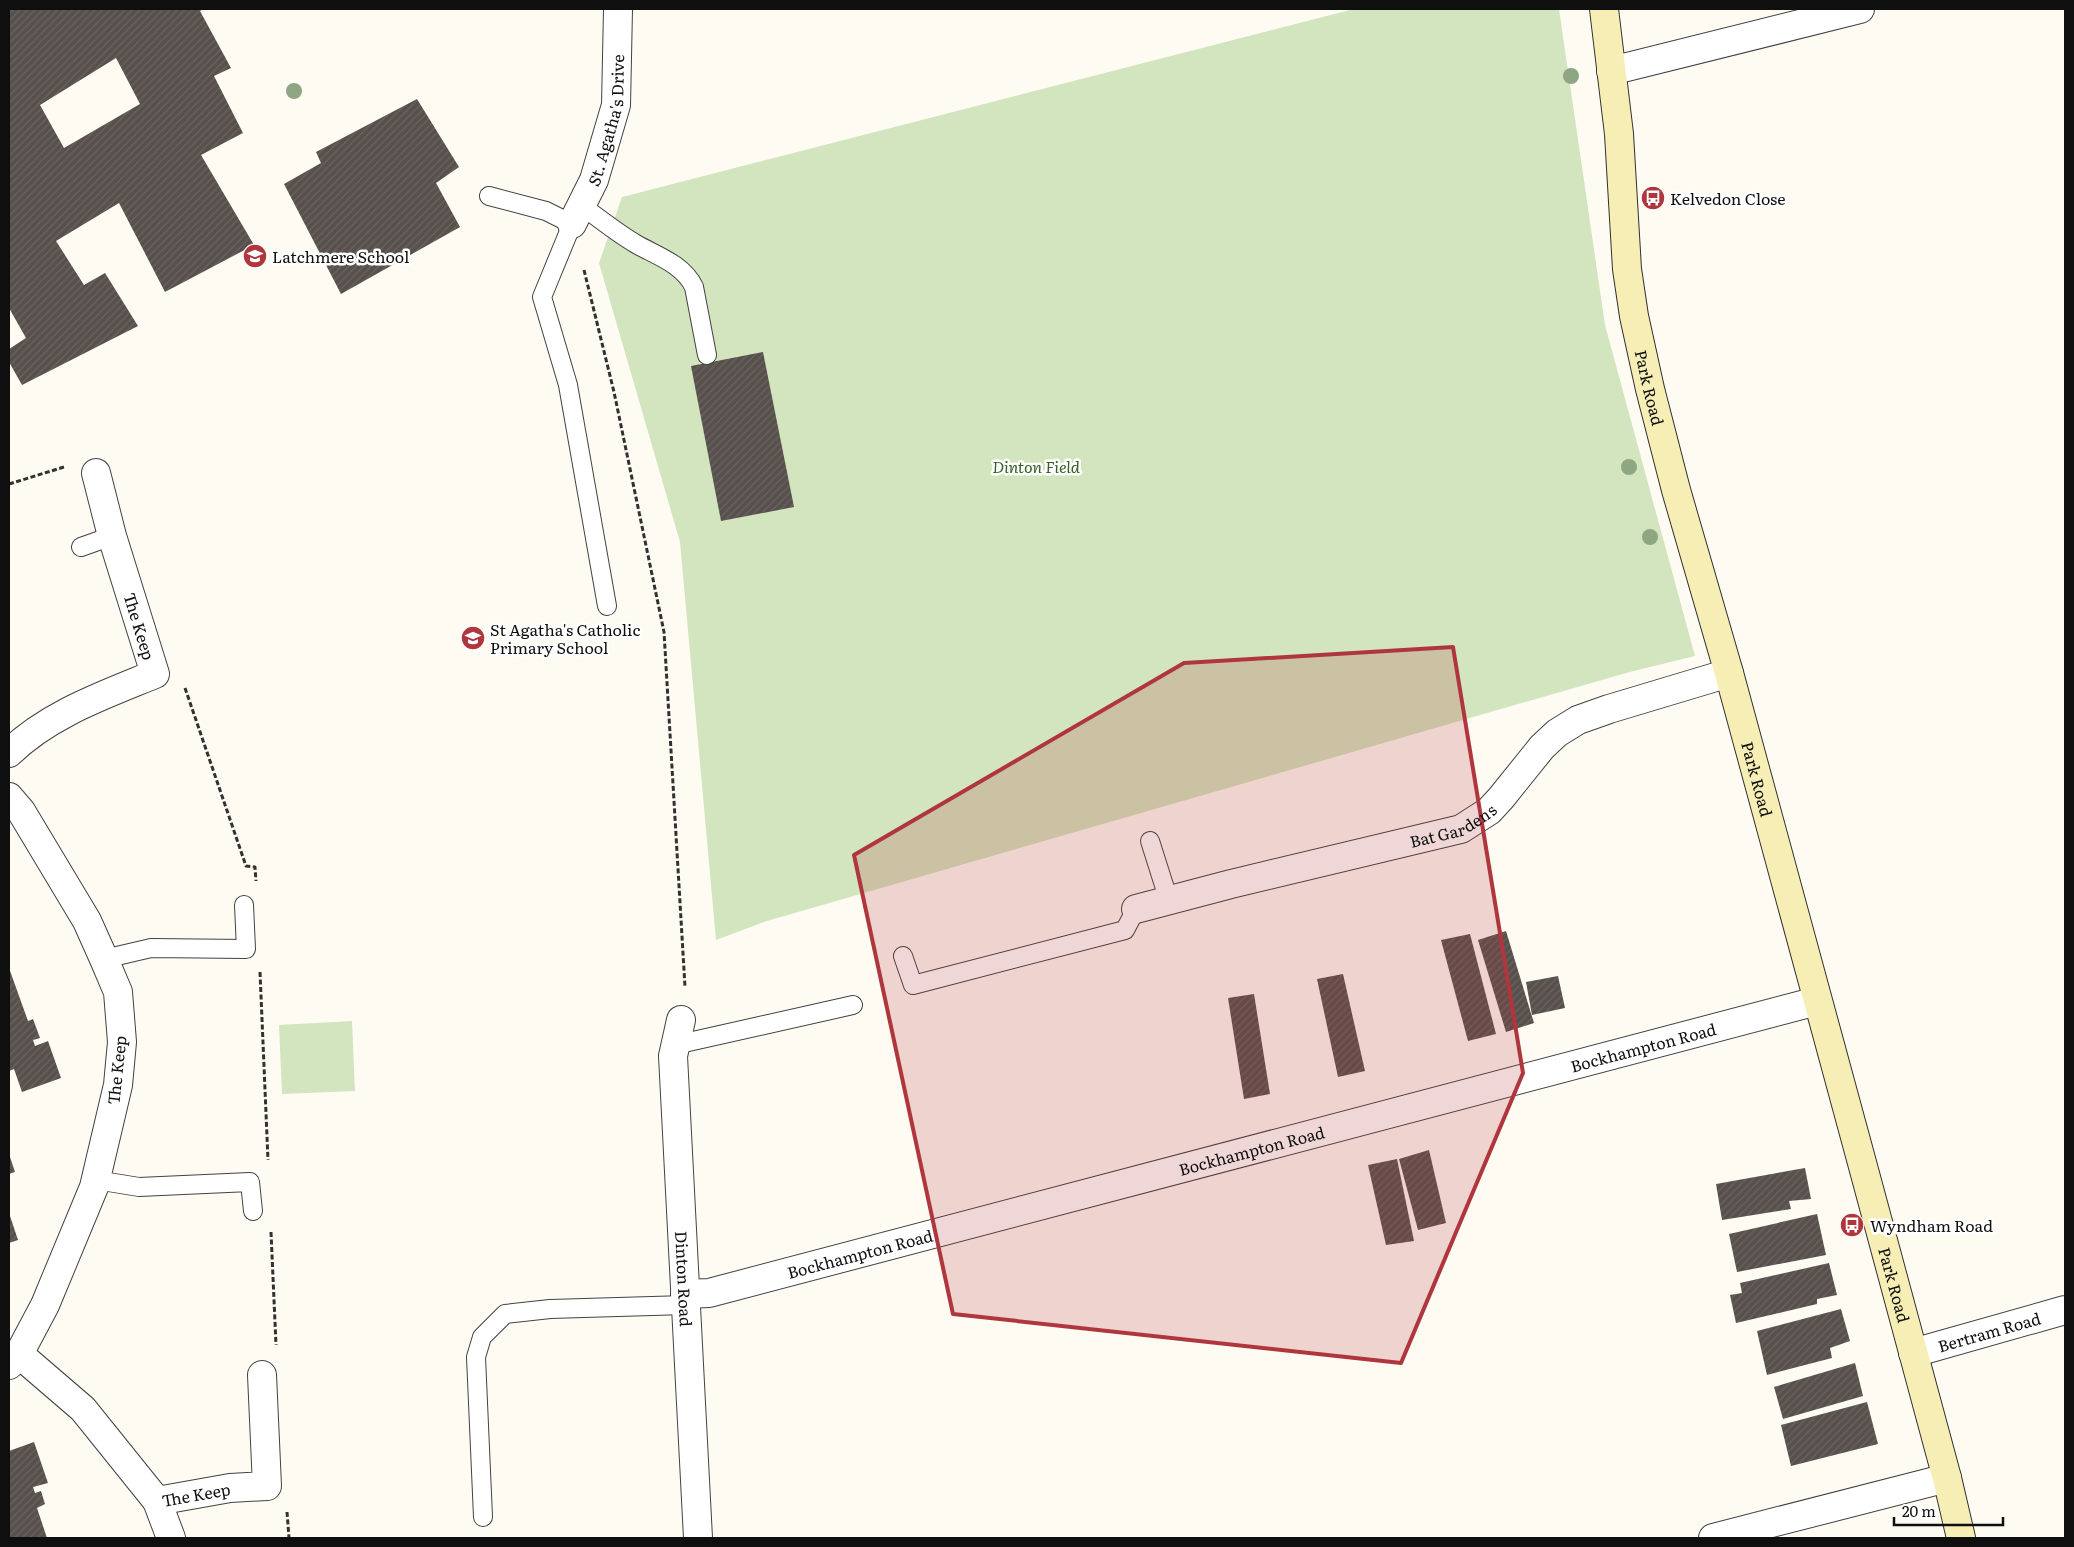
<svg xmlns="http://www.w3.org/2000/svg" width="2074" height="1547" viewBox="0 0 2074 1547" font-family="Literata,serif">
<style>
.park{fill:#d3e5bf}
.building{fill:url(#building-hatch);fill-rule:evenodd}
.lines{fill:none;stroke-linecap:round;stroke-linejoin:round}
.lane-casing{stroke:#424242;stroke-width:20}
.street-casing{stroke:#424242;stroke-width:30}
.secondary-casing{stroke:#313131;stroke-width:30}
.path{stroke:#313131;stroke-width:3;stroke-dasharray:5 2.5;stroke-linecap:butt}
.lane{stroke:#fff;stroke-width:18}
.street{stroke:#fff;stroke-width:28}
.secondary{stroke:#f6eeb5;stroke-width:28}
.tree{fill:#8ea682}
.marked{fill:#b0363d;fill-opacity:0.2;stroke:#b0363d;stroke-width:4;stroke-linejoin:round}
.labels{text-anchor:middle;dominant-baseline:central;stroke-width:5;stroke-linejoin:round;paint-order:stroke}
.street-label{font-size:16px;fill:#0f0f0f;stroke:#fff}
.poi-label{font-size:16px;fill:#0f0f0f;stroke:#fff;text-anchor:start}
.park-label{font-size:16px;font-style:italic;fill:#336026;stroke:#fff}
</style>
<defs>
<pattern id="building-hatch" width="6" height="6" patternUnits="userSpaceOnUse" patternTransform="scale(1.25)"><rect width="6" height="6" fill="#57504d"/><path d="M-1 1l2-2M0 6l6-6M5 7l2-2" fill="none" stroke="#6a6562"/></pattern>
</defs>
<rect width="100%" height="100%" fill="#fefbf3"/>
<g class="park">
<polygon points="1354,9 1559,9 1605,325 1695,656 1626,673 767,921 716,940 680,542 599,263 622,197"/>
<polygon points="352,1021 355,1091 282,1094 279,1025"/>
</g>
<g class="building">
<path d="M9,9H203L200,11L231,68L214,76L243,133L201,155L254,245L165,292L119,203L56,241L84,285L105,273L138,326L22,385L9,362V349L26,338L9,308ZM116,58L140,104L64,148L40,105Z"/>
<polygon points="417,99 459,167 436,183 460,227 341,294 284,184 321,163 316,152"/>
<polygon points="763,352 794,507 721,521 691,366"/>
<polygon points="1506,931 1534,1023 1506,1032 1478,940"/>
<polygon points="1470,934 1496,1034 1468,1041 1441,940"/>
<polygon points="9,968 28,1021 33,1019 40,1038 33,1040 35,1046 48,1041 61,1078 22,1092 14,1069 9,1071"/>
<polygon points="1343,974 1365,1071 1338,1077 1317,979"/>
<polygon points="1558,976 1565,1008 1532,1015 1526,982"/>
<polygon points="1254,994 1270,1094 1244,1099 1228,998"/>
<polygon points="1429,1150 1446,1223 1418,1230 1399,1159"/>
<polygon points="9,1154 15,1172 9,1174"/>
<polygon points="1397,1159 1414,1241 1386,1245 1368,1165"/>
<polygon points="1805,1168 1811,1199 1789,1201 1791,1209 1722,1220 1716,1184"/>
<polygon points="9,1213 18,1240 9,1243"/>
<polygon points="1817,1214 1826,1255 1737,1272 1729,1234"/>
<polygon points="1829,1263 1837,1295 1817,1299 1817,1304 1736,1323 1730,1295 1742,1293 1740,1283"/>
<polygon points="1841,1309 1850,1341 1830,1348 1832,1358 1767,1375 1757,1331"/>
<polygon points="1855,1363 1863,1396 1783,1419 1774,1387"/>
<polygon points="1867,1402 1878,1444 1791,1466 1781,1425"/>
<polygon points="34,1442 48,1483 33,1487 35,1493 41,1491 45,1504 37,1508 47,1538 9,1538 9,1451"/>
</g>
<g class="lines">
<g class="lane-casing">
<g id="lane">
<polyline points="489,196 546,211 572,224 542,297 568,385 607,606"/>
<path d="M582,206C600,219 617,233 636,244C657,256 683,264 694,287L707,355"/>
<polyline points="81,547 112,536"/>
<polyline points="1150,841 1169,901"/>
<polyline points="903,956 913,985 1125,930 1136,909"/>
<polyline points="104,959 151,948 246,949 244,905"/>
<polyline points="675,1045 853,1005"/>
<polyline points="96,1180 139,1187 250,1182 253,1211"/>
<polyline points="483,1517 476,1357 482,1337 505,1314 550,1309 686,1305"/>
</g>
</g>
<g class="street-casing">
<g id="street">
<polyline points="1611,71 1860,9"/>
<path id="s1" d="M572,224L594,180L616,105L618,9"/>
<path d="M9,753C49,714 104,695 155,674L112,536L96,473"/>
<polyline points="9,797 21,811 87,921 104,959 118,992 122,1042 118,1085 94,1187 45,1305 19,1354 9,1365"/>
<path id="s2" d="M1136,909L1231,884L1461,829L1489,811L1501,798L1542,747L1557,733L1578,720L1609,709L1729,673"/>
<path id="s3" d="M681,1020L673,1056L698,1538"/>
<path id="s4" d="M685,1294L709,1293L1817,1001"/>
<path id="s5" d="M1913,1353L2065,1310"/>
<path id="s6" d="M19,1354L83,1409L157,1501L230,1488L267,1486L262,1375"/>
<polyline points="157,1501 171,1538"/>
<polyline points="1713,1538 1947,1478"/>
</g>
</g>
<g class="secondary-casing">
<g id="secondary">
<path id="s7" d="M1604,9L1619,134L1627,269L1634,316L1650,389L1676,490L1729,673L1861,1159L1947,1478L1961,1538"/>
</g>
</g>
<g class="path">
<polyline points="584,270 614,392 664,632 685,987"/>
<polyline points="9,484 64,467"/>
<polyline points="185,688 246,866 255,867 256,881"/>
<polyline points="260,972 268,1160"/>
<polyline points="271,1232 276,1345"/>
<polyline points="287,1512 289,1538"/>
</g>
<use href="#lane" class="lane"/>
<use href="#street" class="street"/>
<use href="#secondary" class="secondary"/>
</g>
<g class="tree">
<circle cx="1571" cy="76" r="8"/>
<circle cx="294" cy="91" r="8"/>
<circle cx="1629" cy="467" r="8"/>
<circle cx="1650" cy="537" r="8"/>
</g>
<path class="marked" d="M1453,647L1523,1073L1401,1363L953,1314L854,855L1184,663Z"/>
<defs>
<g id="bus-disc" transform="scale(1.25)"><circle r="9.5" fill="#b0363d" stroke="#fff"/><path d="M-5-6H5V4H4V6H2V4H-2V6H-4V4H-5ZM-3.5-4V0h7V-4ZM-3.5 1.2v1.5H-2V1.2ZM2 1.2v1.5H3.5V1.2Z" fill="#fff"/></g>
<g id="school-disc" transform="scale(1.25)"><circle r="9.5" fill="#b0363d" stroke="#fff"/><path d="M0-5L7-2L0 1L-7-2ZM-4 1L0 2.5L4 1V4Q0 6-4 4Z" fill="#fff"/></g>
</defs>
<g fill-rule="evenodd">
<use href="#bus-disc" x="1653" y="198"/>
<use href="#school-disc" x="255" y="256"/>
<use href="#school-disc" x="473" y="638"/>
<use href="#bus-disc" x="1852" y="1225"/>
</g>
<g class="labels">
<g class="street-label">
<text stroke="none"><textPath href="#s1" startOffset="111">St. Agatha's Drive</textPath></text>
<text stroke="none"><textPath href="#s7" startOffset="382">Park Road</textPath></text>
<text transform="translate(140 626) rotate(73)">The Keep</text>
<text stroke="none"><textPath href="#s7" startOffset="788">Park Road</textPath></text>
<text stroke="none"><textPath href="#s2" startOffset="328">Bat Gardens</textPath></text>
<text stroke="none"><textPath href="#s4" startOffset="990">Bockhampton Road</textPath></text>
<text transform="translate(116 1070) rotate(-84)">The Keep</text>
<text stroke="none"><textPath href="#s4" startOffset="585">Bockhampton Road</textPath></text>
<text stroke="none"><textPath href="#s4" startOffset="180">Bockhampton Road</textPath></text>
<text stroke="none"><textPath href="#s3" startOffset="260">Dinton Road</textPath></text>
<text stroke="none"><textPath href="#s7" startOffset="1312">Park Road</textPath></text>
<text stroke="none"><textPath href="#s5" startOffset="79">Bertram Road</textPath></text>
<text stroke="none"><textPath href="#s6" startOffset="242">The Keep</textPath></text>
</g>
<g class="poi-label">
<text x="1670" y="198">Kelvedon Close</text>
<text x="272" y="256">Latchmere School</text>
<text x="490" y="629">St Agatha's Catholic<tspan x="490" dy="18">Primary School</tspan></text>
<text x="1870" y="1225">Wyndham Road</text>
</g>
<g class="park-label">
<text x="1036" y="466">Dinton Field</text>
</g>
</g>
<rect width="2074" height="1547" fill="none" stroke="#0f0f0f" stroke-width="20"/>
<path d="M1894 1517v8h109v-8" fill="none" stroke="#0f0f0f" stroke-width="2.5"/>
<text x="1902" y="1517" font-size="15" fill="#0f0f0f" stroke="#ffffff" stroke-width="4" paint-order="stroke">20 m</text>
</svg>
